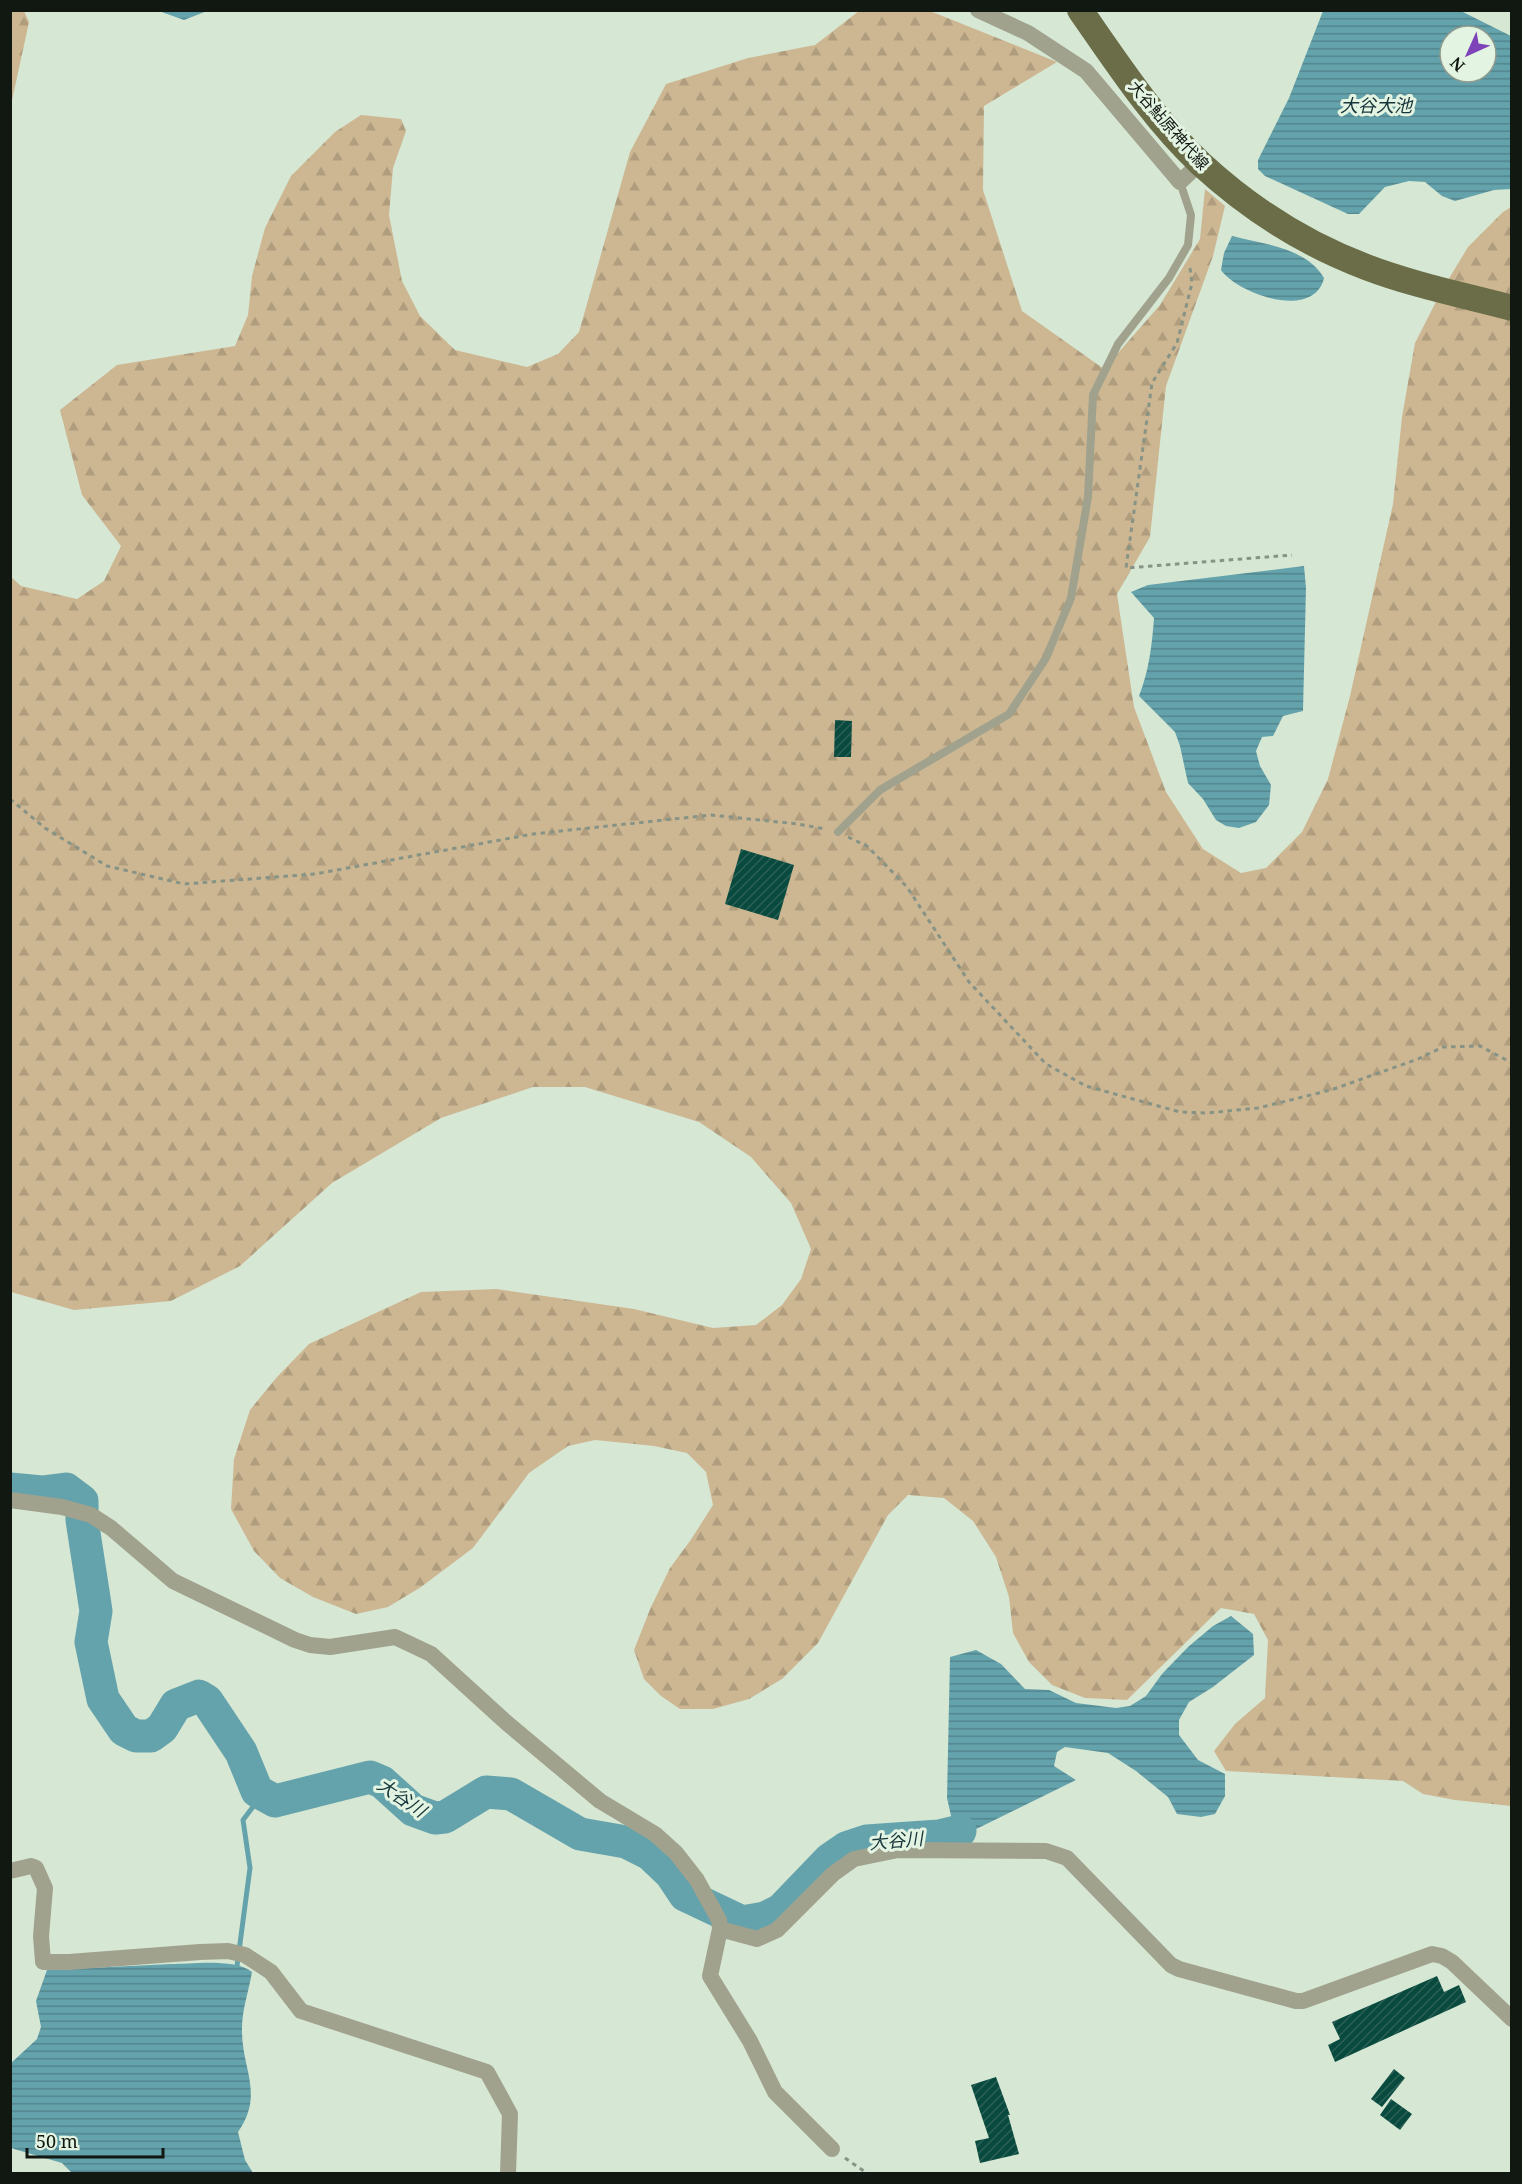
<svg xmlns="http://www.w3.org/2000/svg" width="1522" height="2184" viewBox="0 0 1522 2184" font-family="'Noto Serif','Noto Sans JP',serif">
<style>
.forest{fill:url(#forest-firs)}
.water{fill:url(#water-rules);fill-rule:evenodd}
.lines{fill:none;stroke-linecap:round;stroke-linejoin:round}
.stream{stroke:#65a3ac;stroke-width:5}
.river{stroke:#65a3ac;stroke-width:33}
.building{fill:url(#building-hatch)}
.path{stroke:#879385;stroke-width:3;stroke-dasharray:4.5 4.5;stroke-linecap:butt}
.service{stroke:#a0a28d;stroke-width:8}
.minor{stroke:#a0a28d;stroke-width:16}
.primary{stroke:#6a6d47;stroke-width:26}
.labels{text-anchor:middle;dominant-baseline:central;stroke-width:6;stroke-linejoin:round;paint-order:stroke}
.street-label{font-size:16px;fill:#111711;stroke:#e3f4e2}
.water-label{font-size:18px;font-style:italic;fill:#16353a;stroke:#e3f4e2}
</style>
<defs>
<pattern id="forest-firs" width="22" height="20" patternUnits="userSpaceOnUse" patternTransform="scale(1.5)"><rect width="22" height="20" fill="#cdb793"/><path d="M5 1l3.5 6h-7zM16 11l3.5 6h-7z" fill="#af9d7e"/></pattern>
<pattern id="water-rules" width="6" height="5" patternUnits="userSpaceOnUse" patternTransform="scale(1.5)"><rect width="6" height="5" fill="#65a3ac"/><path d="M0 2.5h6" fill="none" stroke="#52848b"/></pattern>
<pattern id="building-hatch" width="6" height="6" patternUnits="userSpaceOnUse" patternTransform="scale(1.5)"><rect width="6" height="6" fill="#094a3e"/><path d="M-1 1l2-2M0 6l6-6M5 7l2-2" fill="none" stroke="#2c6056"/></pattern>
</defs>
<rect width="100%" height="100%" fill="#d6e7d4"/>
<g class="forest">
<polygon points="11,10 24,11 29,22 11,105"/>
<polygon points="859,11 930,11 1057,62 984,106 983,190 1022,311 1104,369 1160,305 1200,239 1205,189 1225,206 1213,256 1166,386 1150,537 1117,594 1134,707 1166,792 1203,849 1241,873 1266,868 1302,832 1328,779 1350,696 1393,504 1402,417 1415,343 1442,290 1468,247 1503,212 1511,207 1511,1806 1455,1800 1423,1794 1403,1781 1226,1771 1214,1751 1235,1724 1265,1698 1268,1640 1254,1614 1221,1608 1127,1700 1085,1698 1052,1685 1029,1662 1013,1633 1009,1597 996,1557 973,1521 944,1498 908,1495 888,1515 818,1643 782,1679 749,1699 713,1709 680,1709 661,1696 644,1679 634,1650 651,1607 670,1568 690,1541 713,1505 706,1472 687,1453 654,1446 595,1440 568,1446 529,1473 473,1548 421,1587 388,1607 356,1614 313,1597 280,1578 254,1551 231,1509 234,1459 250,1410 277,1377 309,1344 421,1292 496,1289 634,1309 713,1328 756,1325 782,1305 801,1279 811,1249 791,1203 751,1157 699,1122 585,1087 533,1087 441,1118 332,1183 240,1266 171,1301 74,1310 11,1292 10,576 21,586 77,599 104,581 121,546 82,495 60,410 117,365 235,346 248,315 252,276 265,228 291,176 335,132 361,115 401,119 406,131 393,168 389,215 402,281 420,316 455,350 527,367 558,354 579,332 630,152 666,84 748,58 815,45"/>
</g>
<g class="water">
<polygon points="159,11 207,11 184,20"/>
<path d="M1323,11H1461L1511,36V189L1494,190L1455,201L1442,196L1425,182L1409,181L1385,187L1359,214H1348L1265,176L1258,169V160L1289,98ZM1450,36H1486V72H1450Z"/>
<path d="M1232,236C1263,244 1307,248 1324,278C1314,321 1238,294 1221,270L1224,253Z"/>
<path d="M1304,566L1306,588L1303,711L1283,716L1273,736L1262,737L1256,751L1260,766L1271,785L1269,805L1256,822L1239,828L1226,826L1216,820L1203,799L1188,783L1180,746L1175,732L1139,696C1149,671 1152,645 1154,618L1131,592L1148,585Z"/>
<polygon points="1231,1616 1253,1634 1254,1655 1213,1687 1189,1702 1179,1720 1179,1735 1198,1760 1225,1774 1225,1796 1215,1814 1201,1817 1177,1814 1168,1797 1136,1771 1108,1753 1065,1747 1057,1752 1054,1766 1076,1780 964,1835 952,1820 947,1798 950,1657 976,1650 1001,1664 1025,1689 1049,1690 1076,1703 1116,1708 1130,1706 1146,1696 1162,1674 1188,1647 1213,1626"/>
<path d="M171,1964C191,1964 236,1958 252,1972C249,1990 242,2010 242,2028C241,2069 265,2093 238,2132L245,2160L253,2173H72L62,2163L14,2149L10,2147V2064L37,2039L41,2027L36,2001L47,1970Z"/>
</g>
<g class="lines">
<polyline class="stream" points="237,1966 250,1868 243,1820 262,1795"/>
<polyline class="river" points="10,1489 42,1492 66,1489 82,1501 82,1520 96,1611 91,1642 103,1699 124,1730 136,1736 151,1736 162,1728 176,1705 199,1696 207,1701 241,1752 257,1791 275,1801 370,1777 382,1782 413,1810 435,1818 445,1817 486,1792 511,1794 580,1834 626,1842 650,1854 671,1874 685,1895 742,1922 765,1918 781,1910 830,1859 846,1848 867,1841 939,1836 960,1831"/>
</g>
<g class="building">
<polygon points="835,720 852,721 851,757 834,757"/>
<polygon points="741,849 794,865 778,920 725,904"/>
<polygon points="1437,1976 1444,1992 1459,1985 1466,2002 1335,2062 1328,2045 1340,2039 1332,2022"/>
<polygon points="1394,2069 1405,2078 1382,2107 1371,2099"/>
<polygon points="996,2077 1010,2115 1008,2115 1019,2154 980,2163 975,2141 989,2138 971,2085"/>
<polygon points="1391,2099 1412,2114 1400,2130 1380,2115"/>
</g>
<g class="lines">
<g class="path">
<polyline points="1190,268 1192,283 1177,343 1152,383 1126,568 1292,555"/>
<polyline points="10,799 45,828 107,866 184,884 315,874 533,834 711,815 798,824 825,829"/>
<polyline points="848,837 867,846 907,887 969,982 1046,1064 1086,1086 1180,1112 1207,1113 1258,1108 1331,1090 1418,1059 1443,1047 1480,1046 1512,1063"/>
<polyline points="845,2158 868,2174"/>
</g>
<polyline class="service" points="838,832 880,790 1009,714 1046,658 1071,598 1088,497 1093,395 1118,344 1169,278 1188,245 1191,215 1180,182"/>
<g class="minor">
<polyline points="978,10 1028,33 1086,71 1180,182 1200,163"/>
<polyline points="10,1500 62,1507 91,1515 111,1528 173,1581 295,1640 310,1645 330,1647 395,1637 431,1654 508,1724 600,1801 655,1834 676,1853 697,1880 719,1920 720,1929 710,1976 750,2041 775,2092 832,2149"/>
<polyline points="10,1871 31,1866 36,1868 45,1888 41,1936 43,1962 69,1962 200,1952 228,1951 245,1955 271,1972 301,2011 487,2072 510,2114 508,2174"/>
<polyline points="720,1929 757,1939 777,1930 833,1874 854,1859 898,1850 1046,1851 1067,1858 1171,1965 1179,1969 1296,2001 1303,2001 1432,1954 1442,1956 1452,1962 1512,2019"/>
</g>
<path class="primary" d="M1080,10C1117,63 1154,120 1201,164C1250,209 1305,244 1366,267C1413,285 1463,295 1512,308"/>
</g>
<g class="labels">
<g class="street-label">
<text transform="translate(1169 125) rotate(49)">大谷鮎原神代線</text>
</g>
<g class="water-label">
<text x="1376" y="105">大谷大池</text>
<text transform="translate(402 1797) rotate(34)">大谷川</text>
<text transform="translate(896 1840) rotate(-5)">大谷川</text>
</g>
</g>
<rect width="1522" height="2184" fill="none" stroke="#111711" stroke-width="24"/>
<g transform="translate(1468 54) rotate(225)"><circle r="28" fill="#e3f4e2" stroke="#8f9c8e" stroke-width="1.5"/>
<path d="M0-4.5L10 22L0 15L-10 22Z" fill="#7f43b9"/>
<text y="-9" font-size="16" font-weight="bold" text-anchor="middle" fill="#111711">N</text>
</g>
<path d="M27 2148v9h136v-9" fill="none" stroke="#111711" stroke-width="3"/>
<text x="36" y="2148" font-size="18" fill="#111711" stroke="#e3f4e2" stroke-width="4.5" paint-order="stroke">50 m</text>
</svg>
